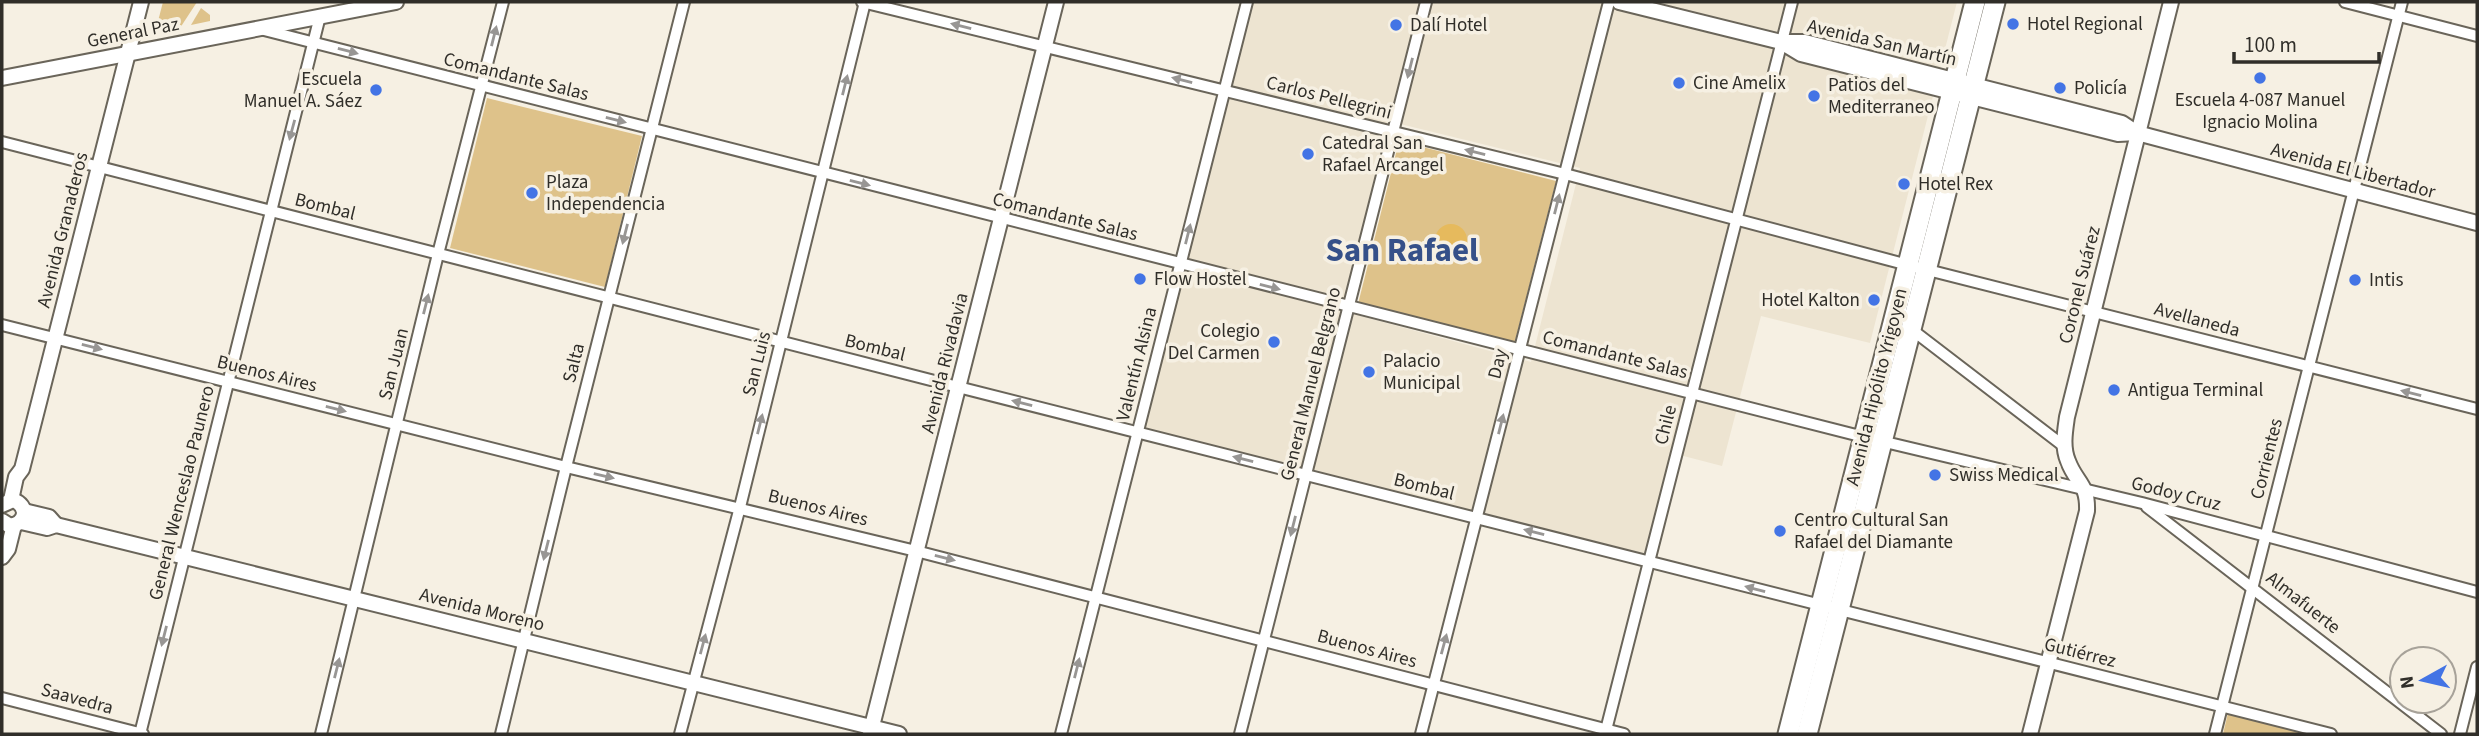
<svg xmlns="http://www.w3.org/2000/svg" width="2479" height="736" viewBox="0 0 2479 736" font-family="'Source Sans 3',sans-serif">
<style>
.built{fill:#ede4d1;fill-rule:evenodd}
.green{fill:#dec28a}
.water{fill:#e6ba5d}
.lines{fill:none;stroke-linecap:round;stroke-linejoin:round}
.street-casing{stroke:#6a655a;stroke-width:14}
.secondary-casing{stroke:#6a655a;stroke-width:18}
.highway-casing{stroke:#6a655a;stroke-width:23}
.street{stroke:#fff;stroke-width:10}
.secondary{stroke:#fff;stroke-width:14}
.highway{stroke:#fff;stroke-width:19}
.oneway{fill:#989694}
.poi-dot{fill:#4374e5;stroke:#f6f0e3;stroke-width:2.5}
.labels{text-anchor:middle;dominant-baseline:central;stroke-width:7;stroke-linejoin:round;paint-order:stroke}
.poi-label{font-size:19px;fill:#302e29;stroke:#f6f0e3;text-anchor:start}
.street-label{font-size:19px;fill:#302e29;stroke:#f6f0e3}
.town-label{font-size:33px;font-weight:bold;fill:#355089;stroke:#f6f0e3}
</style>
<rect width="100%" height="100%" fill="#f6f0e3"/>
<path class="built" d="M1252,2H1603L1611,4L1612,2H1957L1870,343L1761,316L1722,466L1672,453L1646,554L1144,429ZM1388,121L1580,168L1531,362L1342,311Z"/>
<g class="green">
<polygon points="163,2 197,2 180,28 162,31 157,25"/>
<polygon points="201,8 210,15 210,21 191,25"/>
<polygon points="487,98 642,136 605,287 450,248"/>
<polygon points="1399,141 1556,181 1514,345 1358,304"/>
<polygon points="2228,713 2308,734 2223,734"/>
</g>
<circle class="water" cx="1451" cy="240" r="16"/>
<g class="lines">
<g class="street-casing">
<g id="street">
<polyline points="862,2 1565,174 1908,265 2477,409"/>
<polyline points="2345,2 2477,36"/>
<polyline points="264,30 1864,437 2142,503 2477,592"/>
<polyline points="2,142 958,387 2331,734"/>
<polyline points="2,325 566,467 916,551 1624,734"/>
<polyline points="1911,329 2065,447"/>
<polyline points="2147,507 2441,734"/>
<polyline points="2,698 143,734"/>
<polyline points="140,734 320,16"/>
<polyline points="321,734 438,254 503,2"/>
<polyline points="501,734 566,467 684,2"/>
<polyline points="680,734 740,507 865,2"/>
<polyline points="1061,734 1247,2"/>
<polyline points="1240,734 1426,2"/>
<polyline points="1421,734 1609,2"/>
<polyline points="1605,734 1792,2"/>
<polyline points="2215,734 2402,2"/>
<polyline points="2460,734 2477,667"/>
</g>
</g>
<g class="secondary-casing">
<g id="secondary">
<polyline points="1619,2 1781,42 1805,42 2122,123 2137,133"/>
<polyline points="1781,42 1801,54 2118,134 2137,133 2477,223"/>
<polyline points="2,78 396,2"/>
<polyline points="11,500 16,477 22,469 141,2"/>
<path d="M2,505L13,500C29,506 27,523 10,526L2,521"/>
<polyline points="24,511 49,517 56,525"/>
<polyline points="21,522 47,528 56,525 899,734"/>
<polyline points="2,557 8,549 14,525"/>
<polyline points="870,734 1056,2"/>
<path d="M2030,734L2087,511C2088,483 2076,483 2068,461C2062,447 2065,431 2067,417L2171,2"/>
</g>
</g>
<g class="highway-casing">
<g id="highway">
<polyline points="1788,734 1975,2"/>
<polyline points="1807,734 1995,2"/>
</g>
</g>
<use href="#street" class="street"/>
<use href="#secondary" class="secondary"/>
<use href="#highway" class="highway"/>
</g>
<defs><path id="oneway-solid" d="M-6-.8H1V-3.2L6.5 0L1 3.2V.8H-6Z" transform="scale(1.75)"/></defs>
<g class="oneway">
<use href="#oneway-solid" transform="translate(961 26) rotate(-166)"/>
<use href="#oneway-solid" transform="translate(494 36) rotate(-76)"/>
<use href="#oneway-solid" transform="translate(348 51) rotate(15)"/>
<use href="#oneway-solid" transform="translate(1410 68) rotate(104)"/>
<use href="#oneway-solid" transform="translate(1182 80) rotate(-166)"/>
<use href="#oneway-solid" transform="translate(845 85) rotate(-76)"/>
<use href="#oneway-solid" transform="translate(616 120) rotate(14)"/>
<use href="#oneway-solid" transform="translate(292 130) rotate(105)"/>
<use href="#oneway-solid" transform="translate(1475 152) rotate(-166)"/>
<use href="#oneway-solid" transform="translate(860 183) rotate(14)"/>
<use href="#oneway-solid" transform="translate(1557 204) rotate(-76)"/>
<use href="#oneway-solid" transform="translate(625 234) rotate(104)"/>
<use href="#oneway-solid" transform="translate(1188 234) rotate(-76)"/>
<use href="#oneway-solid" transform="translate(1270 287) rotate(14)"/>
<use href="#oneway-solid" transform="translate(426 304) rotate(-76)"/>
<use href="#oneway-solid" transform="translate(92 347) rotate(14)"/>
<use href="#oneway-solid" transform="translate(2411 393) rotate(-166)"/>
<use href="#oneway-solid" transform="translate(1022 403) rotate(-166)"/>
<use href="#oneway-solid" transform="translate(336 409) rotate(14)"/>
<use href="#oneway-solid" transform="translate(760 424) rotate(-76)"/>
<use href="#oneway-solid" transform="translate(1501 424) rotate(-76)"/>
<use href="#oneway-solid" transform="translate(1243 459) rotate(-166)"/>
<use href="#oneway-solid" transform="translate(604 476) rotate(13)"/>
<use href="#oneway-solid" transform="translate(1293 526) rotate(104)"/>
<use href="#oneway-solid" transform="translate(1534 532) rotate(-166)"/>
<use href="#oneway-solid" transform="translate(546 550) rotate(104)"/>
<use href="#oneway-solid" transform="translate(945 558) rotate(14)"/>
<use href="#oneway-solid" transform="translate(1755 589) rotate(-165)"/>
<use href="#oneway-solid" transform="translate(164 636) rotate(104)"/>
<use href="#oneway-solid" transform="translate(703 644) rotate(-75)"/>
<use href="#oneway-solid" transform="translate(1444 644) rotate(-75)"/>
<use href="#oneway-solid" transform="translate(337 668) rotate(-76)"/>
<use href="#oneway-solid" transform="translate(1077 668) rotate(-76)"/>
</g>
<g class="poi-dot">
<circle cx="2013" cy="24" r="7"/>
<circle cx="1396" cy="25" r="7"/>
<circle cx="2260" cy="78" r="7"/>
<circle cx="1679" cy="83" r="7"/>
<circle cx="2060" cy="88" r="7"/>
<circle cx="376" cy="90" r="7"/>
<circle cx="1814" cy="96" r="7"/>
<circle cx="1308" cy="154" r="7"/>
<circle cx="1904" cy="184" r="7"/>
<circle cx="532" cy="193" r="7"/>
<circle cx="1140" cy="279" r="7"/>
<circle cx="2355" cy="280" r="7"/>
<circle cx="1874" cy="300" r="7"/>
<circle cx="1274" cy="342" r="7"/>
<circle cx="1369" cy="372" r="7"/>
<circle cx="2114" cy="390" r="7"/>
<circle cx="1935" cy="475" r="7"/>
<circle cx="1780" cy="531" r="7"/>
</g>
<g class="labels">
<g class="poi-label">
<text x="2027" y="24">Hotel Regional</text>
<text x="1410" y="25">Dalí Hotel</text>
<text x="362" y="79" text-anchor="end">Escuela<tspan x="362" dy="22">Manuel A. Sáez</tspan></text>
<text x="1693" y="83">Cine Amelix</text>
<text x="1828" y="85">Patios del<tspan x="1828" dy="22">Mediterraneo</tspan></text>
<text x="2074" y="88">Policía</text>
<text x="2260" y="100" text-anchor="middle">Escuela 4-087 Manuel<tspan x="2260" dy="22">Ignacio Molina</tspan></text>
<text x="1322" y="143">Catedral San<tspan x="1322" dy="22">Rafael Arcangel</tspan></text>
<text x="546" y="182">Plaza<tspan x="546" dy="22">Independencia</tspan></text>
<text x="1918" y="184">Hotel Rex</text>
<text x="1154" y="279">Flow Hostel</text>
<text x="2369" y="280">Intis</text>
<text x="1860" y="300" text-anchor="end">Hotel Kalton</text>
<text x="1260" y="331" text-anchor="end">Colegio<tspan x="1260" dy="22">Del Carmen</tspan></text>
<text x="1383" y="361">Palacio<tspan x="1383" dy="22">Municipal</tspan></text>
<text x="2128" y="390">Antigua Terminal</text>
<text x="1949" y="475">Swiss Medical</text>
<text x="1794" y="520">Centro Cultural San<tspan x="1794" dy="22">Rafael del Diamante</tspan></text>
</g>
<g class="street-label">
<text transform="translate(133 33) rotate(-11)">General Paz</text>
<text transform="translate(1882 43) rotate(13)">Avenida San Martín</text>
<text transform="translate(516 77) rotate(14)">Comandante Salas</text>
<text transform="translate(1329 98) rotate(14)">Carlos Pellegrini</text>
<text transform="translate(2353 171) rotate(15)">Avenida El Libertador</text>
<text transform="translate(325 207) rotate(14)">Bombal</text>
<text transform="translate(1065 217) rotate(14)">Comandante Salas</text>
<text transform="translate(63 230) rotate(-76)">Avenida Granaderos</text>
<text transform="translate(2080 285) rotate(-76)">Coronel Suárez</text>
<text transform="translate(2197 320) rotate(15)">Avellaneda</text>
<text transform="translate(875 348) rotate(14)">Bombal</text>
<text transform="translate(1615 355) rotate(14)">Comandante Salas</text>
<text transform="translate(574 363) rotate(-76)">Salta</text>
<text transform="translate(945 363) rotate(-76)">Avenida Rivadavia</text>
<text transform="translate(394 364) rotate(-76)">San Juan</text>
<text transform="translate(757 364) rotate(-76)">San Luis</text>
<text transform="translate(1137 364) rotate(-76)">Valentín Alsina</text>
<text transform="translate(1498 364) rotate(-76)">Day</text>
<text transform="translate(267 374) rotate(14)">Buenos Aires</text>
<text transform="translate(1311 384) rotate(-76)">General Manuel Belgrano</text>
<text transform="translate(1877 387) rotate(-76)">Avenida Hipólito Yrigoyen</text>
<text transform="translate(1666 425) rotate(-76)">Chile</text>
<text transform="translate(2267 459) rotate(-76)">Corrientes</text>
<text transform="translate(1424 487) rotate(14)">Bombal</text>
<text transform="translate(182 493) rotate(-76)">General Wenceslao Paunero</text>
<text transform="translate(2176 494) rotate(14)">Godoy Cruz</text>
<text transform="translate(818 508) rotate(14)">Buenos Aires</text>
<text transform="translate(2303 603) rotate(38)">Almafuerte</text>
<text transform="translate(482 610) rotate(14)">Avenida Moreno</text>
<text transform="translate(1367 649) rotate(15)">Buenos Aires</text>
<text transform="translate(2080 653) rotate(14)">Gutiérrez</text>
<text transform="translate(77 699) rotate(15)">Saavedra</text>
</g>
<g class="town-label">
<text x="1402" y="250">San Rafael</text>
</g>
</g>
<rect width="2479" height="736" fill="none" stroke="#302e29" stroke-width="7"/>
<g transform="translate(2423 680) rotate(262)"><circle r="33" fill="#f6f0e3" stroke="#a7a299" stroke-width="2"/>
<path d="M0-5L12 26L0 18L-12 26Z" fill="#4374e5"/>
<text y="-10" font-size="19" font-weight="bold" text-anchor="middle" fill="#302e29">N</text>
</g>
<path d="M2234 52v10h145v-10" fill="none" stroke="#302e29" stroke-width="3.5"/>
<text x="2244" y="52" font-size="21" fill="#302e29" stroke="#f6f0e3" stroke-width="5" paint-order="stroke">100 m</text>
</svg>
